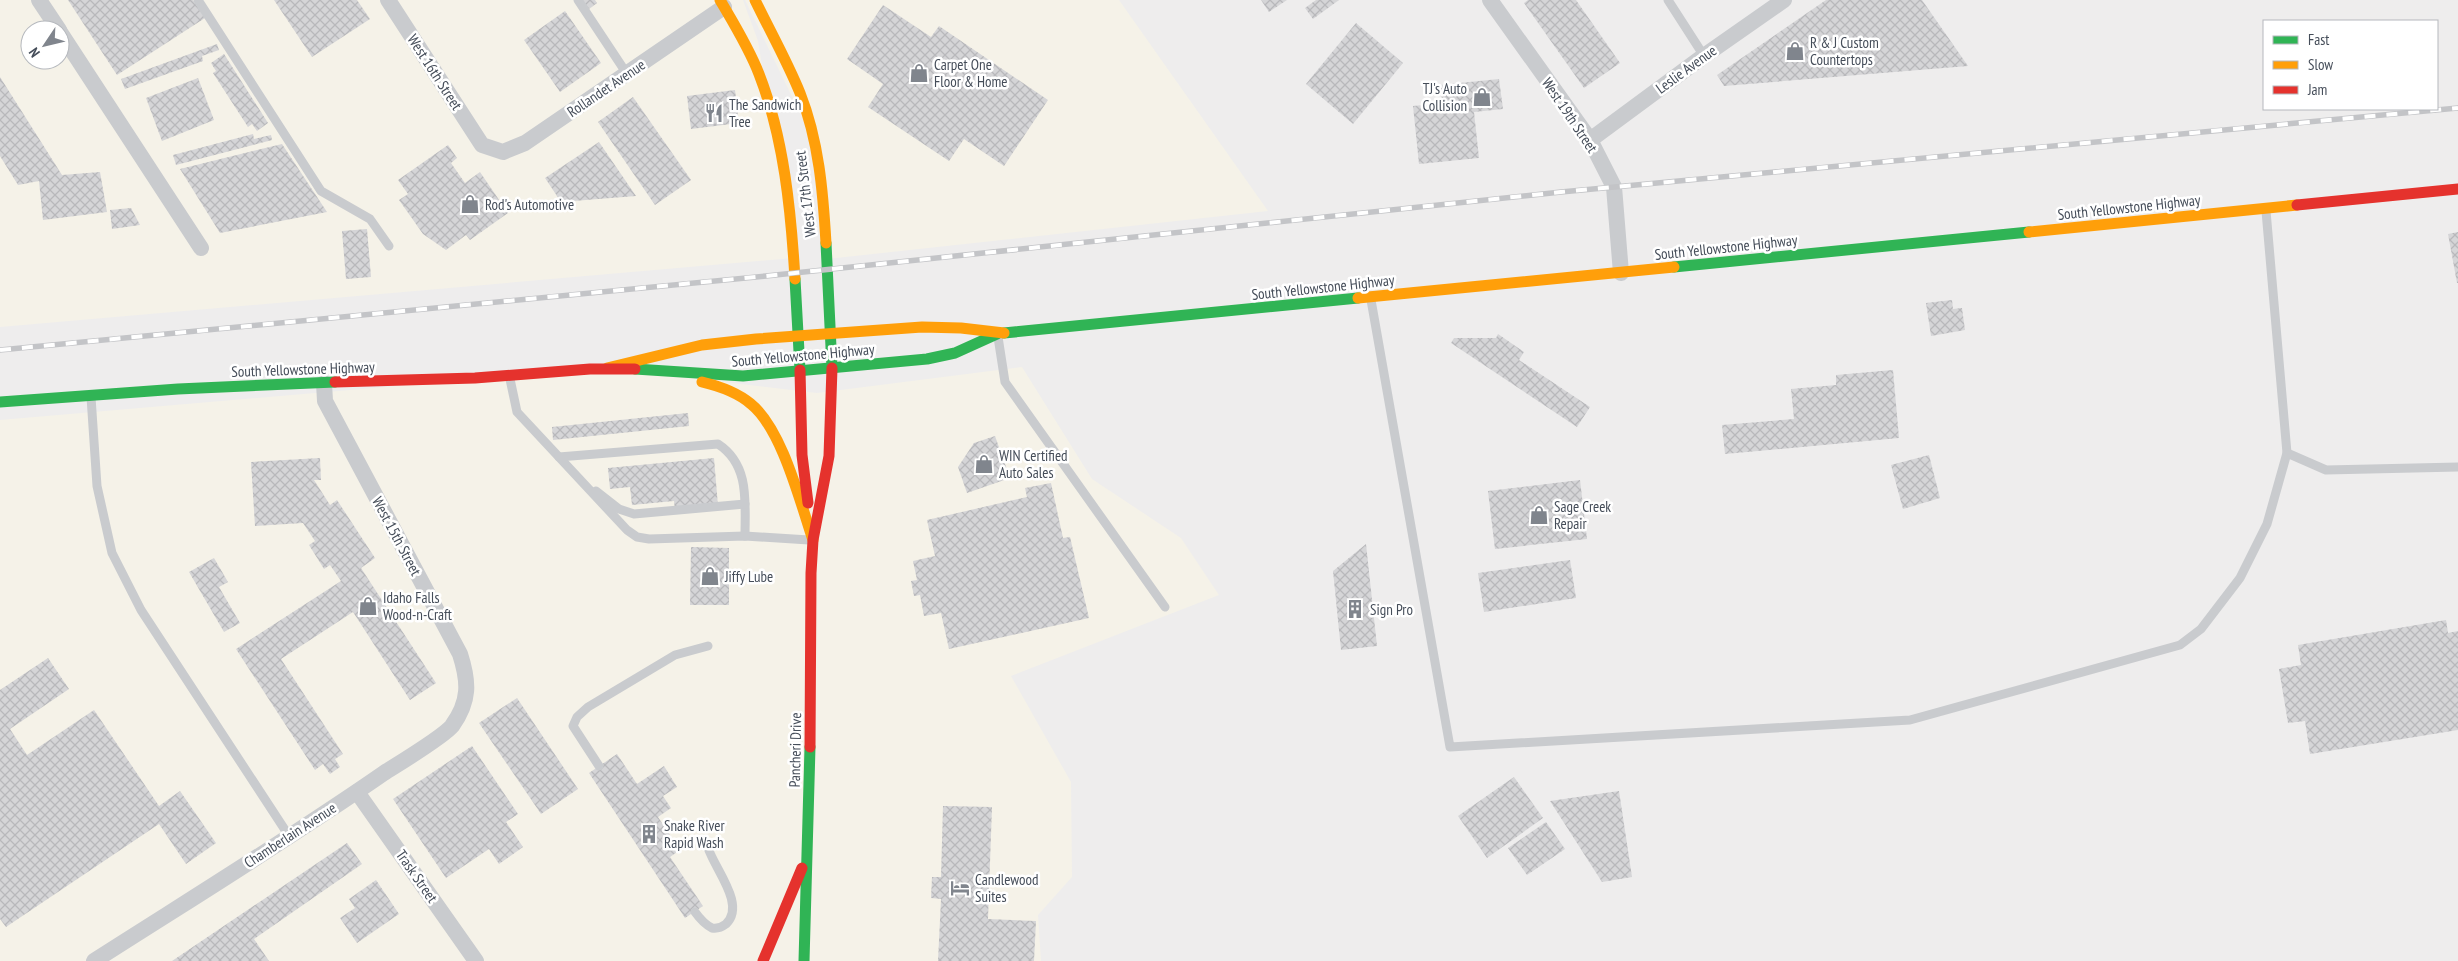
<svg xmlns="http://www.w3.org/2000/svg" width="2458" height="961" viewBox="0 0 2458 961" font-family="'PT Sans Narrow',sans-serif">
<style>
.commercial{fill:#f5f2e8;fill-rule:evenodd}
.building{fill:url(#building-cross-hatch)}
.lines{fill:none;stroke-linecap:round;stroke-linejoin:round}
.lane{stroke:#c9cbce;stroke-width:9}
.street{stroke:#c9cbce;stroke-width:16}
.fast{stroke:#30b455;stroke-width:11}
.slow{stroke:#ff9f0a;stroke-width:11}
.jam{stroke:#e5322d;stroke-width:11}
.rail-casing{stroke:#c3c4c7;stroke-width:5.5}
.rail{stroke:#fff;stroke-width:4;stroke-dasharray:11;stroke-linecap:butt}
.labels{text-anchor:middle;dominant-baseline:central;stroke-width:5;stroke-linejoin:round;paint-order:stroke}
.poi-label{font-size:15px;fill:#454d59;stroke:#fff;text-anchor:start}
.street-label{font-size:15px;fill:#454d59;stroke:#fff}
</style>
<defs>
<pattern id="building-cross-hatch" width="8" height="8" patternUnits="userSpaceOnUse" patternTransform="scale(1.25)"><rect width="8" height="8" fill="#d5d5d7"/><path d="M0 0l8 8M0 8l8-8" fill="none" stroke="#b8b8bb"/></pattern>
</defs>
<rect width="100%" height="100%" fill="#eeeded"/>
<g class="commercial">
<path d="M0,0H743L758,41L794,258L0,327ZM30,30H60V60H30Z"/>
<polygon points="745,0 1119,0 1268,211 827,259 815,144"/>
<polygon points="1022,367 1092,479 1181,538 1219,595 1011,676 1071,782 1072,877 1038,915 1041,961 0,961 0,420 607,368 817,393"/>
</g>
<g class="building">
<polygon points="68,0 193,0 205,18 117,75"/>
<polygon points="274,0 357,0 370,19 312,57"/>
<polygon points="582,0 595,0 597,3 589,9"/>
<polygon points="1261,0 1287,0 1269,12"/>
<polygon points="1316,0 1339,0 1313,19 1305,8"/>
<polygon points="1528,0 1576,0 1620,63 1584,88 1524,3"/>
<polygon points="1826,0 1922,0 1968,66 1724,86 1717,75"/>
<polygon points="883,5 931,37 939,26 1048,100 1004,166 964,139 949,161 868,107 883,84 847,59"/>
<polygon points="565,11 601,63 560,92 524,40"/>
<polygon points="1356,23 1403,63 1353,124 1306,84"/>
<polygon points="217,44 219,50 202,56 203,61 125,89 121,79"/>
<polygon points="224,54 268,123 257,131 252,124 248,127 213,73 216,71 211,63"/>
<polygon points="0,77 62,175 100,172 107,212 43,220 39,181 18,185 0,156"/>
<polygon points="198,78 214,120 162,141 146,98"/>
<polygon points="1499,79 1503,109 1474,112 1479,158 1419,164 1413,106 1442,103 1440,85"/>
<polygon points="735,90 739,123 691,129 687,96"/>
<polygon points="633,97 691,180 655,205 598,122"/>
<polygon points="253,134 254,139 271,135 272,140 176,165 173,155"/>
<polygon points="599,142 636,196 561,202 545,178"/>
<polygon points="282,144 327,212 220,233 180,169"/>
<polygon points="448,145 457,158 451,163 465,183 480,172 508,213 470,240 466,235 446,250 423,234 399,200 408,194 398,180"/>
<polygon points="131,208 140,225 112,229 110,210"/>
<polygon points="367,229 371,277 346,279 342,231"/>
<polygon points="2458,232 2458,283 2457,283 2448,234"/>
<polygon points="1952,300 1953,309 1962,308 1965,330 1931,336 1926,303"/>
<polygon points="1498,334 1524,352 1519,360 1590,407 1577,427 1451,343 1454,338 1496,338"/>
<polygon points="1893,370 1899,438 1725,454 1722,425 1794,419 1791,389 1836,385 1836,375"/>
<polygon points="688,413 689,426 553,440 552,427"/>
<polygon points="995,436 1010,478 967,493 958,467 974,443"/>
<polygon points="1929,455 1940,498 1903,509 1891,465"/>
<polygon points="320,458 321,480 314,480 330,505 337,500 375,558 361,568 436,683 410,700 353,612 281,659 343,754 335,759 340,767 330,774 323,764 315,770 236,649 341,581 330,565 324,569 309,545 315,541 303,523 255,526 251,462"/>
<polygon points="714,458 718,506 675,510 674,501 632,505 630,487 610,489 608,468"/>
<polygon points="1580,480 1587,539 1495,549 1488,491"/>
<polygon points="1051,483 1063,538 1070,537 1089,618 949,649 941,613 924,616 920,595 914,596 911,581 917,580 913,561 935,556 927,520 1027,497 1025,488"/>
<polygon points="1366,544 1377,646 1341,650 1333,571"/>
<polygon points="691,547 729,548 729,605 690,605"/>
<polygon points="214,558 228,582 219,587 240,623 224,632 189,572"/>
<polygon points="1570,560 1576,598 1484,612 1478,573"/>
<polygon points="2446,620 2448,633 2458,631 2458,730 2310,754 2305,721 2288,723 2279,669 2301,665 2298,645"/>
<polygon points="48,658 69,689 10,729 27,755 94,710 159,806 180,791 216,843 186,864 159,824 6,927 0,919 0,690"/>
<polygon points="517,698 578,789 541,814 479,723"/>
<polygon points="472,746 518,814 506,822 523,847 499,864 489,849 446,878 393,799"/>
<polygon points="617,754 637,784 664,766 677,787 663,796 671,808 658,817 680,850 670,857 703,906 685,918 589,773"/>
<polygon points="1514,777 1543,818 1487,858 1458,816"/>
<polygon points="1619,791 1632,877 1602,882 1550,801"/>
<polygon points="943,806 992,807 988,919 1036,921 1034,961 938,961 941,899 931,898 932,877 941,877"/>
<polygon points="1546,822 1565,849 1527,875 1508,848"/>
<polygon points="347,843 362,864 254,939 269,961 172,961"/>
<polygon points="376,880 399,914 357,943 340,918 355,908 349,899"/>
</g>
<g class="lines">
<g class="lane">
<polyline points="198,0 321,191 370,219 389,246"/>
<polyline points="578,0 627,74"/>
<polyline points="1668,0 1704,56"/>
<polyline points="1371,300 1450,747 1910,720 2180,645 2201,629 2240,578 2267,524 2287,453 2266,211"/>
<polyline points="998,337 1005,382 1165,607"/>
<polyline points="510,379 517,412 627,530 637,537 649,539 745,536 809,540"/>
<polyline points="91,397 97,486 112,553 141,610 289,836"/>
<polyline points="2287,453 2326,470 2458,467"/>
<path d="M559,457L718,444C750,465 745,502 745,536"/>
<polyline points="596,491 619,509 634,514 745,504"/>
<polyline points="599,766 573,726 577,717 588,707 675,655 708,646"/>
<path d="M695,912C700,919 704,924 712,928C717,929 722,927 726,924C748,903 709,863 706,841"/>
</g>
<g class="street">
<polyline points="39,0 59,30"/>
<polyline points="388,0 482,145 503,152 525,143 724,7"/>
<polyline points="1490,0 1590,140 1614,187 1621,273"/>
<polyline points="60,32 201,248"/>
<polyline points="1590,140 1701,58 1784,0"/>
<polyline points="357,792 476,961"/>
<path d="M94,961C191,899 289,839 384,773C398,764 443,737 452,726C470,701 469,682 460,654L325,401L324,383"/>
</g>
<g class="fast">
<polyline points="826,243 832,368"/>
<polyline points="1674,267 2029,232"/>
<polyline points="795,279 800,370"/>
<polyline points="1004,333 1358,298"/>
<polyline points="635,369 743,376 927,359 955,353 997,334"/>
<polyline points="0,402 178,389 335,382"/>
<polyline points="804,961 810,747"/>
</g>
<g class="slow">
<path d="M720,0C734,24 749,48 759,74C784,138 791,211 795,279"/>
<path d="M755,0C770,31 787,61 800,93C819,141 823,192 826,243"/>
<polyline points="2029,232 2297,205"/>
<polyline points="1358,298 1674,267"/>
<polyline points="607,368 702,345 756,339 922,327 961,328 1004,333"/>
<path d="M702,382C719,386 737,392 751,404C782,429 800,502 813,540"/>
</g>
<g class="jam">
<polyline points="2297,205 2458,189"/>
<polyline points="800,370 802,455 808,503"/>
<polyline points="335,382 475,378 590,369 635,369"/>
<polyline points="810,747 811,573 813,540 829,456 832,368"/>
<polyline points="763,961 802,868"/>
</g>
<g class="rail-casing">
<polyline id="rail" points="0,350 766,276 1561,192 2458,108"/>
</g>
<use href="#rail" class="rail"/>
</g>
<defs>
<g id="shop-bare" transform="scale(1.5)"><path d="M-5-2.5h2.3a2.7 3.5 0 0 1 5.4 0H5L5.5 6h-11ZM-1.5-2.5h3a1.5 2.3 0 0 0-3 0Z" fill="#80858d" stroke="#fff" stroke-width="2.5" paint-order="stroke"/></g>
<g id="restaurant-bare" transform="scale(1.5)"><path d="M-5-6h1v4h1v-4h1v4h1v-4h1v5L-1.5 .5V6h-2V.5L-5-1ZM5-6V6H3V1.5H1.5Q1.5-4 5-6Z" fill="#80858d" stroke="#fff" stroke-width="2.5" paint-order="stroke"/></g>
<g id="building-bare" transform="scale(1.5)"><path d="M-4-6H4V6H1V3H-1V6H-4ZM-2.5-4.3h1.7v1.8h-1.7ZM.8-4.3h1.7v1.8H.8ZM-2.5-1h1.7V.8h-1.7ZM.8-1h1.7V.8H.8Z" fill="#80858d" stroke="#fff" stroke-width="2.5" paint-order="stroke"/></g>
<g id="hotel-bare" transform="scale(1.5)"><path d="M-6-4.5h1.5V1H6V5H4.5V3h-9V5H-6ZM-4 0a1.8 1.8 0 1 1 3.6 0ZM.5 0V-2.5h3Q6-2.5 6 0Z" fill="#80858d" stroke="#fff" stroke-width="2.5" paint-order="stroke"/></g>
</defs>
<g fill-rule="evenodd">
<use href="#shop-bare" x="1795" y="51"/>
<use href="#shop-bare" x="919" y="73"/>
<use href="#shop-bare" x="1482" y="97"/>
<use href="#restaurant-bare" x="714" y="113"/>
<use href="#shop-bare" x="470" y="204"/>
<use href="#shop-bare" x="984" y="464"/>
<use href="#shop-bare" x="1539" y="515"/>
<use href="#shop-bare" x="710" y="576"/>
<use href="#shop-bare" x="368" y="606"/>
<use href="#building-bare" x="1355" y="609"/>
<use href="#building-bare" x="649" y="834"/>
<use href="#hotel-bare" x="960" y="888"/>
</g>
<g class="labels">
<g class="poi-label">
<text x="1810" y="42">R &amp; J Custom<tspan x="1810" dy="17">Countertops</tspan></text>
<text x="934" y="64">Carpet One<tspan x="934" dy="17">Floor &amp; Home</tspan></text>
<text x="1467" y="88" text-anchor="end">TJ's Auto<tspan x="1467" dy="17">Collision</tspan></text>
<text x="729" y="104">The Sandwich<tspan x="729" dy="17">Tree</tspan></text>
<text x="485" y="204">Rod's Automotive</text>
<text x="999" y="455">WIN Certified<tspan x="999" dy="17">Auto Sales</tspan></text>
<text x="1554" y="506">Sage Creek<tspan x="1554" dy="17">Repair</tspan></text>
<text x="725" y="576">Jiffy Lube</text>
<text x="383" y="597">Idaho Falls<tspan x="383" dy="17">Wood-n-Craft</tspan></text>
<text x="1370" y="609">Sign Pro</text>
<text x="664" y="825">Snake River<tspan x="664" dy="17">Rapid Wash</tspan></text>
<text x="975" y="879">Candlewood<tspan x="975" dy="17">Suites</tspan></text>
</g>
<g class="street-label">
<text transform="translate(1686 69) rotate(-36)">Leslie Avenue</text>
<text transform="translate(435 72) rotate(57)">West 16th Street</text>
<text transform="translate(606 88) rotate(-34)">Rollandet Avenue</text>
<text transform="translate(1570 115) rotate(56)">West 19th Street</text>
<text transform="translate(805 194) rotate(-97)">West 17th Street</text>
<text transform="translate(2129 207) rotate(-6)">South Yellowstone Highway</text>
<text transform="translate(1726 247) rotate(-6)">South Yellowstone Highway</text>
<text transform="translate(1323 287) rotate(-6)">South Yellowstone Highway</text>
<text transform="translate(803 355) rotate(-5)">South Yellowstone Highway</text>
<text transform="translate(303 369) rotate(-2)">South Yellowstone Highway</text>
<text transform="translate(397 536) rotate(62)">West 15th Street</text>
<text transform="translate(795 750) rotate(-89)">Pancheri Drive</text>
<text transform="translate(290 835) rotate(-33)">Chamberlain Avenue</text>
<text transform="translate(417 876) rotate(55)">Trask Street</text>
</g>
</g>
<rect x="2263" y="20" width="175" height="90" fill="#ffffff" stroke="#b5b8bd"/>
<rect x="2273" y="36" width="25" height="8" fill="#30b455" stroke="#b5b8bd"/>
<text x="2308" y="45" font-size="15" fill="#454d59">Fast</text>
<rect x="2273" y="61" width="25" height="8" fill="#ff9f0a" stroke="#b5b8bd"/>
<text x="2308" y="70" font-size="15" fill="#454d59">Slow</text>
<rect x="2273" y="86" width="25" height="8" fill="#e5322d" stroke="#b5b8bd"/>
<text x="2308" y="95" font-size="15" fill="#454d59">Jam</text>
<g transform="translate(45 45) rotate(235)"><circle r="24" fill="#ffffff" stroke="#b5b8bd"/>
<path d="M0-4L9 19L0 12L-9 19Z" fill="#80858d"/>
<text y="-8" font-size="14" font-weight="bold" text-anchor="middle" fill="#454d59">N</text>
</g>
</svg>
